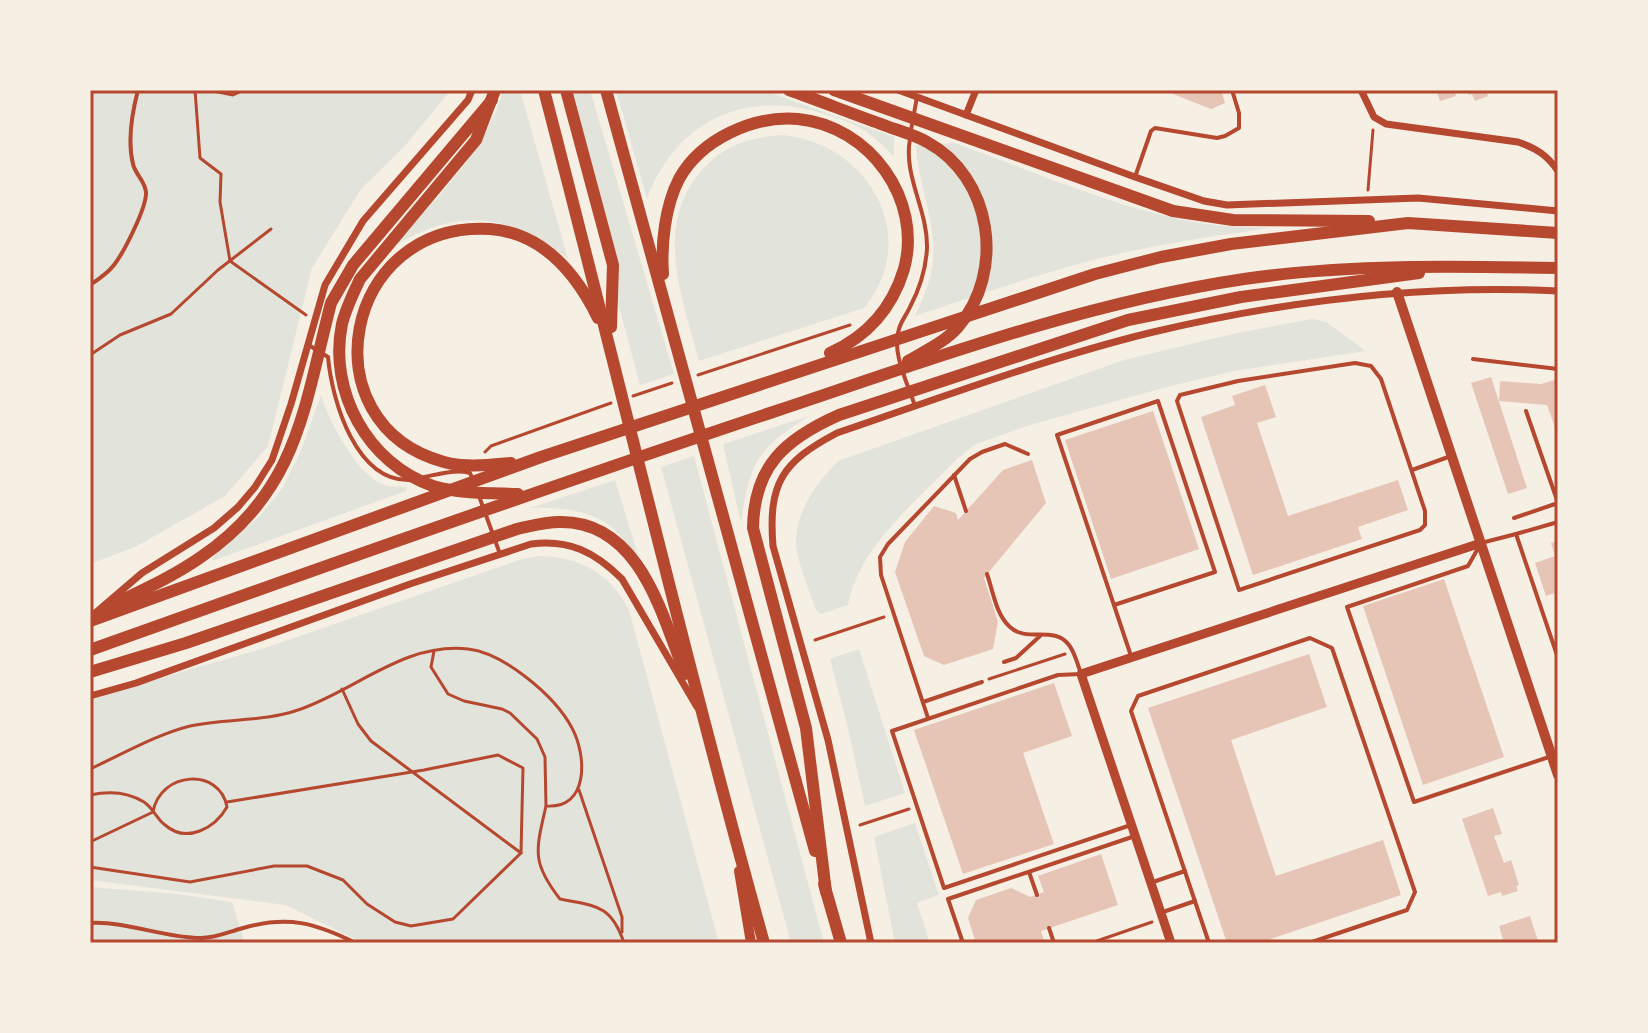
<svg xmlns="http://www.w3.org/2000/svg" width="1648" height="1033" viewBox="0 0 1648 1033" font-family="Roboto,sans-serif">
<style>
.green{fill:#e2e4dc}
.building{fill:#e6c5b7}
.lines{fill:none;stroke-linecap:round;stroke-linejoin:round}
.path{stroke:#b5482f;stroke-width:3}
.service{stroke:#b5482f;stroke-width:4}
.minor{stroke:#b5482f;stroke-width:7}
.tertiary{stroke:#b5482f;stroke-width:9}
.secondary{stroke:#b5482f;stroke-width:10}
.primary{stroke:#b5482f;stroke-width:12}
.neatline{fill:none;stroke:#b5482f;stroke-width:3}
</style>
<rect width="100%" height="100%" fill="#f6efe4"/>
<g class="green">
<polygon points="90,90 451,90 404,147 361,189 312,268 268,446 225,496 135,547 90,564"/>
<path d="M503,90H520L568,259C511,213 458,207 394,246C435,198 487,152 503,90Z"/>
<polygon points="561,90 590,90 674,374 640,385"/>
<path d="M616,90H763L894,137V157C887,150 880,142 872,136C859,125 843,120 827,115C747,88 676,120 647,199Z"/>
<path d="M781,135C868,142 923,236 864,308L699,361C682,297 652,223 704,168C724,145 752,137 781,135Z"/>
<path d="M955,143C1030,170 1106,204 1184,220C1212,226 1241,227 1270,228C1214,236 1159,244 1105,257C1041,273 978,295 915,316C922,300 929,285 932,269C939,228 918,186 916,145Z"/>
<path d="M1312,319L1326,322L1366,351L1234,371L1163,388L1030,425L974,445L958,458C918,500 859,546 848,605L821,614L816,610C810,592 797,562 796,544C796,510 816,484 838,461L1124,360L1237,333Z"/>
<path d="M321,395C329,421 359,480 388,486C394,487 401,486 407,487L406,491L212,561L216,551L260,516L283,487L300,453Z"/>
<path d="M809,416C756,450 750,462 741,523L723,444Z"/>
<polygon points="694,456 824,943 791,943 661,467"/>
<path d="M615,480L639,558C630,548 620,533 609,525C587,509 556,507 530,508Z"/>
<path d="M540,556C580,557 610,573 629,610L719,943H364L285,905L90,880V698L265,648L522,559Z"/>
<polygon points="859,649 905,793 865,806 847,724 830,659"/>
<polygon points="915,823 939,895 917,903 930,943 895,943 874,837"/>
<polygon points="90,887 178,894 232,902 245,943 90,943"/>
</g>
<g class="building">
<polygon points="1163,90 1221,90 1225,103 1211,109"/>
<polygon points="1436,90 1454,90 1456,96 1440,101"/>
<polygon points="1467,90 1486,90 1488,96 1475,101 1472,94 1469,95"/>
<polygon points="1491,377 1527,488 1508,494 1471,383"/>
<polygon points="1558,379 1558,436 1547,405 1499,401 1500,381 1541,384"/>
<polygon points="1265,385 1276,417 1257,423 1288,516 1398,480 1408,510 1358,527 1362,539 1253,575 1201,417 1235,405 1232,396"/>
<polygon points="1153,411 1199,549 1111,579 1065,440"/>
<polygon points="1032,460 1046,503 984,578 998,622 993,649 944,665 924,656 895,572 905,542 934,506 956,513 958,520 1003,470"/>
<polygon points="1558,541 1558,592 1546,596 1535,563 1555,556 1551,543"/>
<polygon points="1444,579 1504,757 1423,785 1363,606"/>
<polygon points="1309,654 1327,707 1231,740 1276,876 1383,840 1401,895 1259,943 1227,943 1148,708"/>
<polygon points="1054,683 1072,736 1023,753 1054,844 963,874 914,730"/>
<polygon points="1493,808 1502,834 1494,836 1504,863 1511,860 1519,885 1516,886 1518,891 1502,896 1501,892 1488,896 1462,819"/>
<polygon points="1101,854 1118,905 1041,931 1045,943 976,943 968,918 976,900 1011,888 1030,897 1044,892 1038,876"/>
<polygon points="1530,916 1538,941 1504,943 1499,926"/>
</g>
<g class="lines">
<g class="path">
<polyline points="195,90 200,158 221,174 220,202 230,261 306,315"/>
<polyline points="208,90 233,95 244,90"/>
<polyline points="1368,190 1373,130"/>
<polyline points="90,355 120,335 171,314 218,270 271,229"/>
<polyline points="698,375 850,325"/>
<polyline points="633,396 672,383"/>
<polyline points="485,452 491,446 611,403"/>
<polyline points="815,640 884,617"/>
<polyline points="989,679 1065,654"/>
<polyline points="342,689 358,724 371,741 521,853"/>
<path d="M90,769C123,754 155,735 190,726C226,718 264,722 298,710C355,691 404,642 468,649C504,653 555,696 572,728C587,756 589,809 546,806L545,757L537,739L510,713L502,709L464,701L448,694L431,667L434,651"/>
<polyline points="579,790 622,917 622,932"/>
<path d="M90,795C108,791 128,792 144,802C153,808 157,819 165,825C187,844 215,828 227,807C220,767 160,771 153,812L90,842"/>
<path d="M546,806C536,850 531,862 560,899C595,906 611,904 624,943"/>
<polyline points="860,825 909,809"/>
<polyline points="90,867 190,882 274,866 307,866 343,880 367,904 395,922 411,926 453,919 521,853 523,768 498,755 424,770 227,802"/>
<polyline points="1091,943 1152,922"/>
</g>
<g class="service">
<polyline points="911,130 917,97"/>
<path d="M910,139C903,176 928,210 927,248C926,269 920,288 910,307C907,314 901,321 899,329C891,352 908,384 915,406"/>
<polyline points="1135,177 1151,131 1155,128 1217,138 1225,136 1239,128 1239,113 1232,90"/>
<path d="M90,285C99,279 107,274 114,265C124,252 147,207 146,192C145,181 135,174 133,164C127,140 132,113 138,90"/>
<path d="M307,344L328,357C332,401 356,483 411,480"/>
<polyline points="1473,359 1558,369"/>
<polygon points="1355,363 1371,366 1381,379 1425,511 1425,525 1420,530 1239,590 1177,401 1180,395 1238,381"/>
<polyline points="1526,411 1558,503"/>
<polyline points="1412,470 1451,456"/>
<polyline points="954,475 966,511"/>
<path d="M424,477C439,474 455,469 470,473L473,480"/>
<polyline points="479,496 500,554"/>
<polyline points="1514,518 1558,503"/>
<polyline points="1516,534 1558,522"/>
<path d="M987,574C993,591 996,615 1010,627C1027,643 1054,625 1069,645C1075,653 1078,665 1081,674L1058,675L892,731L944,888L1131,825"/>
<polyline points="1114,605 1215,572 1158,401 1057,435 1131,656"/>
<polyline points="1558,658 1516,534 1481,543 1468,566 1347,607 1414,802 1558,754"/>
<polyline points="1004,662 1016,658 1040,636"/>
<polyline points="923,702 982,682"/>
<polyline points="928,718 881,575 880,557 888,544 970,459 982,452 1005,444 1028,454"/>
<polyline points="1029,872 1037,895"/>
<polyline points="1153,882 1185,871"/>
<polyline points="1163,912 1195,901"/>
<path d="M90,923C128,921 163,938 201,938C216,938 228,932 243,928C288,915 315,923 356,943"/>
<polyline points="1049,928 1054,943"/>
<polyline points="963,943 948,899 1132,837"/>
<polyline points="1209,943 1131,711 1138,696 1310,638 1332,648 1415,892 1407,910 1309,943"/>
</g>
<g class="minor">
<polyline points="898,90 1135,177 1204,201 1227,205 1418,198 1558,211"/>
<path d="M1361,90L1374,117L1386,124L1518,142C1536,148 1547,155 1558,171"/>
<polyline points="966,115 976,90"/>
<polyline points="93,615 142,573 214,528 238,507 255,487 272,460 291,404 325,285 363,221 468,100 472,90"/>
<path d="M90,696L136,683L410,584L531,544C569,539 595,552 622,579L697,707"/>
<path d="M871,943L828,740L773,546C768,483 782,462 837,433C940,398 1044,359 1149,333C1283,301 1420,284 1558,291"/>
</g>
<polyline class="tertiary" points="1171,943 1081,674 1481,543"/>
<g class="secondary">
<polyline points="1397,292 1558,775"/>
<polyline points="739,871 751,943"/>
</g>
<g class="primary">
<path d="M495,90L476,140L360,279C353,294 346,308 342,324C328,391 368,464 433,486C460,494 490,493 518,494"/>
<path d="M544,90C618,374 685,660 764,943"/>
<polyline points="566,90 613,265 611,327"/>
<polyline points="606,90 815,851"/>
<path d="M789,90C820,101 850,113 881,124C896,130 913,134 927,142C992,177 1006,271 958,327C945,342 925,351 908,361"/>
<polyline points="834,90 1173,211 1233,220 1369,221"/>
<path d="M663,274C661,244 665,206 679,179C701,139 754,115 798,119C870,126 923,200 904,269C892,309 868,336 830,353"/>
<path d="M511,463C489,465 466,468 444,462C305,424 343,220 490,229C543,233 576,273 598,318"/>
<path d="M104,609C136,593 171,578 201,557C298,491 304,407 331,303L353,265L492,100"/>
<polyline points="90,621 541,457 1095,274 1161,257 1231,244 1408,223 1558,233"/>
<path d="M90,650C319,568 548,487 779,410C931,359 1084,303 1244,279C1347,264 1454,266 1558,268"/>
<path d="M90,672L186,643L517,529C531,526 545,522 560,522C640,521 662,615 685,674"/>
<polyline points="824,884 841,943"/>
<path d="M826,892L806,728L753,528C754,466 785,439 839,415L1128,320L1241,297L1419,273"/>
</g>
</g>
<rect width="1648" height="1033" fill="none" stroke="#f6efe4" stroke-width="184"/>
<rect x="92" y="92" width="1464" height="849" class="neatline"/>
</svg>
